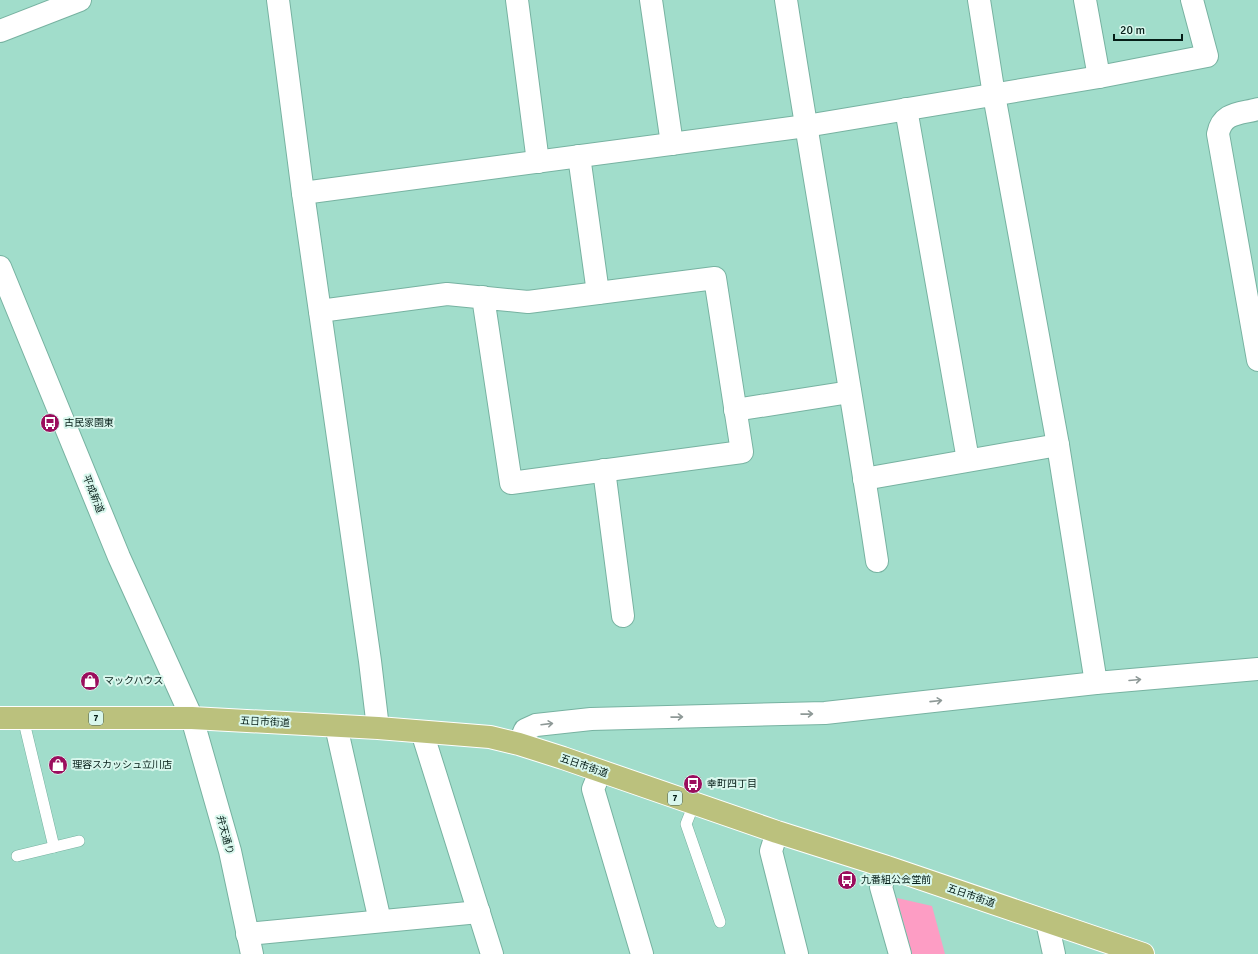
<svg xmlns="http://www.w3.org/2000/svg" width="1258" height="954" viewBox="0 0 1258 954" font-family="Signika,'Noto Sans JP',sans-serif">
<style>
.green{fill:#fd9dc4}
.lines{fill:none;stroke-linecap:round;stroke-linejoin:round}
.service-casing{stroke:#77b2a1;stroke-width:12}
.minor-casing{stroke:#77b2a1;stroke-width:24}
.tertiary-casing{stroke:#77b2a1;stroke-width:24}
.primary-casing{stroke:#fff;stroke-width:24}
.service{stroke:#fff;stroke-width:11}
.minor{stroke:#fff;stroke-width:22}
.tertiary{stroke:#fff;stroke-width:22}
.primary{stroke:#bbc17d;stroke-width:22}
.oneway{stroke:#8e9997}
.labels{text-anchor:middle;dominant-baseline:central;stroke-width:4;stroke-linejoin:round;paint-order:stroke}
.shield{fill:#d9f7ed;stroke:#455e57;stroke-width:1}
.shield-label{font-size:9px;font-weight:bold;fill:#051d17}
.poi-label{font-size:10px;fill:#051d17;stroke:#d9f7ed;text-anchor:start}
.street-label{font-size:10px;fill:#051d17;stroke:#d9f7ed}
</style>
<rect width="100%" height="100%" fill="#a1ddcb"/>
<polygon class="green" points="897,898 932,906 945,954 912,954"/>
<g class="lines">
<g class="service-casing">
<g id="service">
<polyline points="23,718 54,847"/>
<polyline points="694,804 686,824 720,922"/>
<polyline points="17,856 79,841"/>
</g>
</g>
<g class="minor-casing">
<g id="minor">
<polyline points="517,0 538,162"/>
<polyline points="651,0 672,144"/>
<path d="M786,0C815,187 849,374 877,561"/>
<polyline points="979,0 994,95 1058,445 1096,683"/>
<polyline points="1085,0 1099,77"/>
<polyline points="906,109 968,460"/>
<path d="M1258,109C1240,114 1222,112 1218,134L1258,360"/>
<polyline points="579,156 598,293"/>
<polyline points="303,193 806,126 1099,77 1207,56 1192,0"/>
<polyline points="320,311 447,294 528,302 715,278 742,452 511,483 483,297"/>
<polyline points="735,410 850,392"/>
<polyline points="604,470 623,616"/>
<polyline points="864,479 1058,445"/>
<polyline points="336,726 380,921"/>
<polyline points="422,732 492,954"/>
<polyline points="519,744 525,730 536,725 591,719 825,713 1096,683 1258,669"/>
<polyline points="600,772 593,789 642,954"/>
<polyline points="777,832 771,851 797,954"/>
<polyline points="887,867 881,887 900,954"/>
<polyline points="1047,922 1054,954"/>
<polyline points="247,934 479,912"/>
</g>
</g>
<g class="tertiary-casing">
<g id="tertiary">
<polyline points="278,0 303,193 370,661 378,728"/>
<polyline points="0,31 80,0"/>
<polyline points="0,267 119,557 192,718 230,851 252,954"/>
</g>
</g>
<g class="primary-casing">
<polyline id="primary" points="0,718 192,718 378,728 490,737 519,744 563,758 777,832 887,867 1143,954"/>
</g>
<use href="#service" class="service"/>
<use href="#minor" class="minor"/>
<use href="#tertiary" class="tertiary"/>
<use href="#primary" class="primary"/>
</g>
<defs><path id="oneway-shaft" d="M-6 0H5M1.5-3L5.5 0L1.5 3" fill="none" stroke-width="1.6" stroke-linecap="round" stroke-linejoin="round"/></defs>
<g class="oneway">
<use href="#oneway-shaft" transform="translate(1135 680) rotate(-5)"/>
<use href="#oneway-shaft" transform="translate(936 701) rotate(-6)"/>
<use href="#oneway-shaft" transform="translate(807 714) rotate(-1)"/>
<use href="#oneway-shaft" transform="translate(677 717) rotate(-1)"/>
<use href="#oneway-shaft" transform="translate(547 724) rotate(-7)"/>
</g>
<defs>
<g id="bus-disc" transform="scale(1)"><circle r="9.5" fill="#9b0d5d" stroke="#d9f7ed"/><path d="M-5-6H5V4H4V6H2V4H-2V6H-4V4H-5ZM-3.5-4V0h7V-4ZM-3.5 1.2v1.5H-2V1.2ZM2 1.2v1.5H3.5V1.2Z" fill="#fff"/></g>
<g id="shop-disc" transform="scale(1)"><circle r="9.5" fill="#9b0d5d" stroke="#d9f7ed"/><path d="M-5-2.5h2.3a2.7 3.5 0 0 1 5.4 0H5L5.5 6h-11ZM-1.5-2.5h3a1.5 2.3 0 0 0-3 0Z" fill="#fff"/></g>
</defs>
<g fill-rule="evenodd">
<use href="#bus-disc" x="50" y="423"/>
<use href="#shop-disc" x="90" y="681"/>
<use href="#shop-disc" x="58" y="765"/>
<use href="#bus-disc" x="693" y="784"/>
<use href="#bus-disc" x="847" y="880"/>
</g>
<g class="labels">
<g class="shield">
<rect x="89" y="711" width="14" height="14" rx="3"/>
<rect x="668" y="791" width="14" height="14" rx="3"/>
</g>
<g class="shield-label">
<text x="96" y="718">7</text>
<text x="675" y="798">7</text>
</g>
<g class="poi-label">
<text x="64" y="423">古民家園東</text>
<text x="104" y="681">マックハウス</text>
<text x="72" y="765">理容スカッシュ立川店</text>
<text x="707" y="784">幸町四丁目</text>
<text x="861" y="880">九番組公会堂前</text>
</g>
<g class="street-label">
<text transform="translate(93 494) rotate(68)">平成新道</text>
<text transform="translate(265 722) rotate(3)">五日市街道</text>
<text transform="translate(584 766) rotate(19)">五日市街道</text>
<text transform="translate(225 835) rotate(75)">弁天通り</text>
<text transform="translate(971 896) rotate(19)">五日市街道</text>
</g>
</g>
<path d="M1114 34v6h68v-6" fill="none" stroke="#051d17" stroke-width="2"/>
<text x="1120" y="34" font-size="12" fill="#051d17" stroke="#d9f7ed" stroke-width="3" paint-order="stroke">20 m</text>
</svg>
